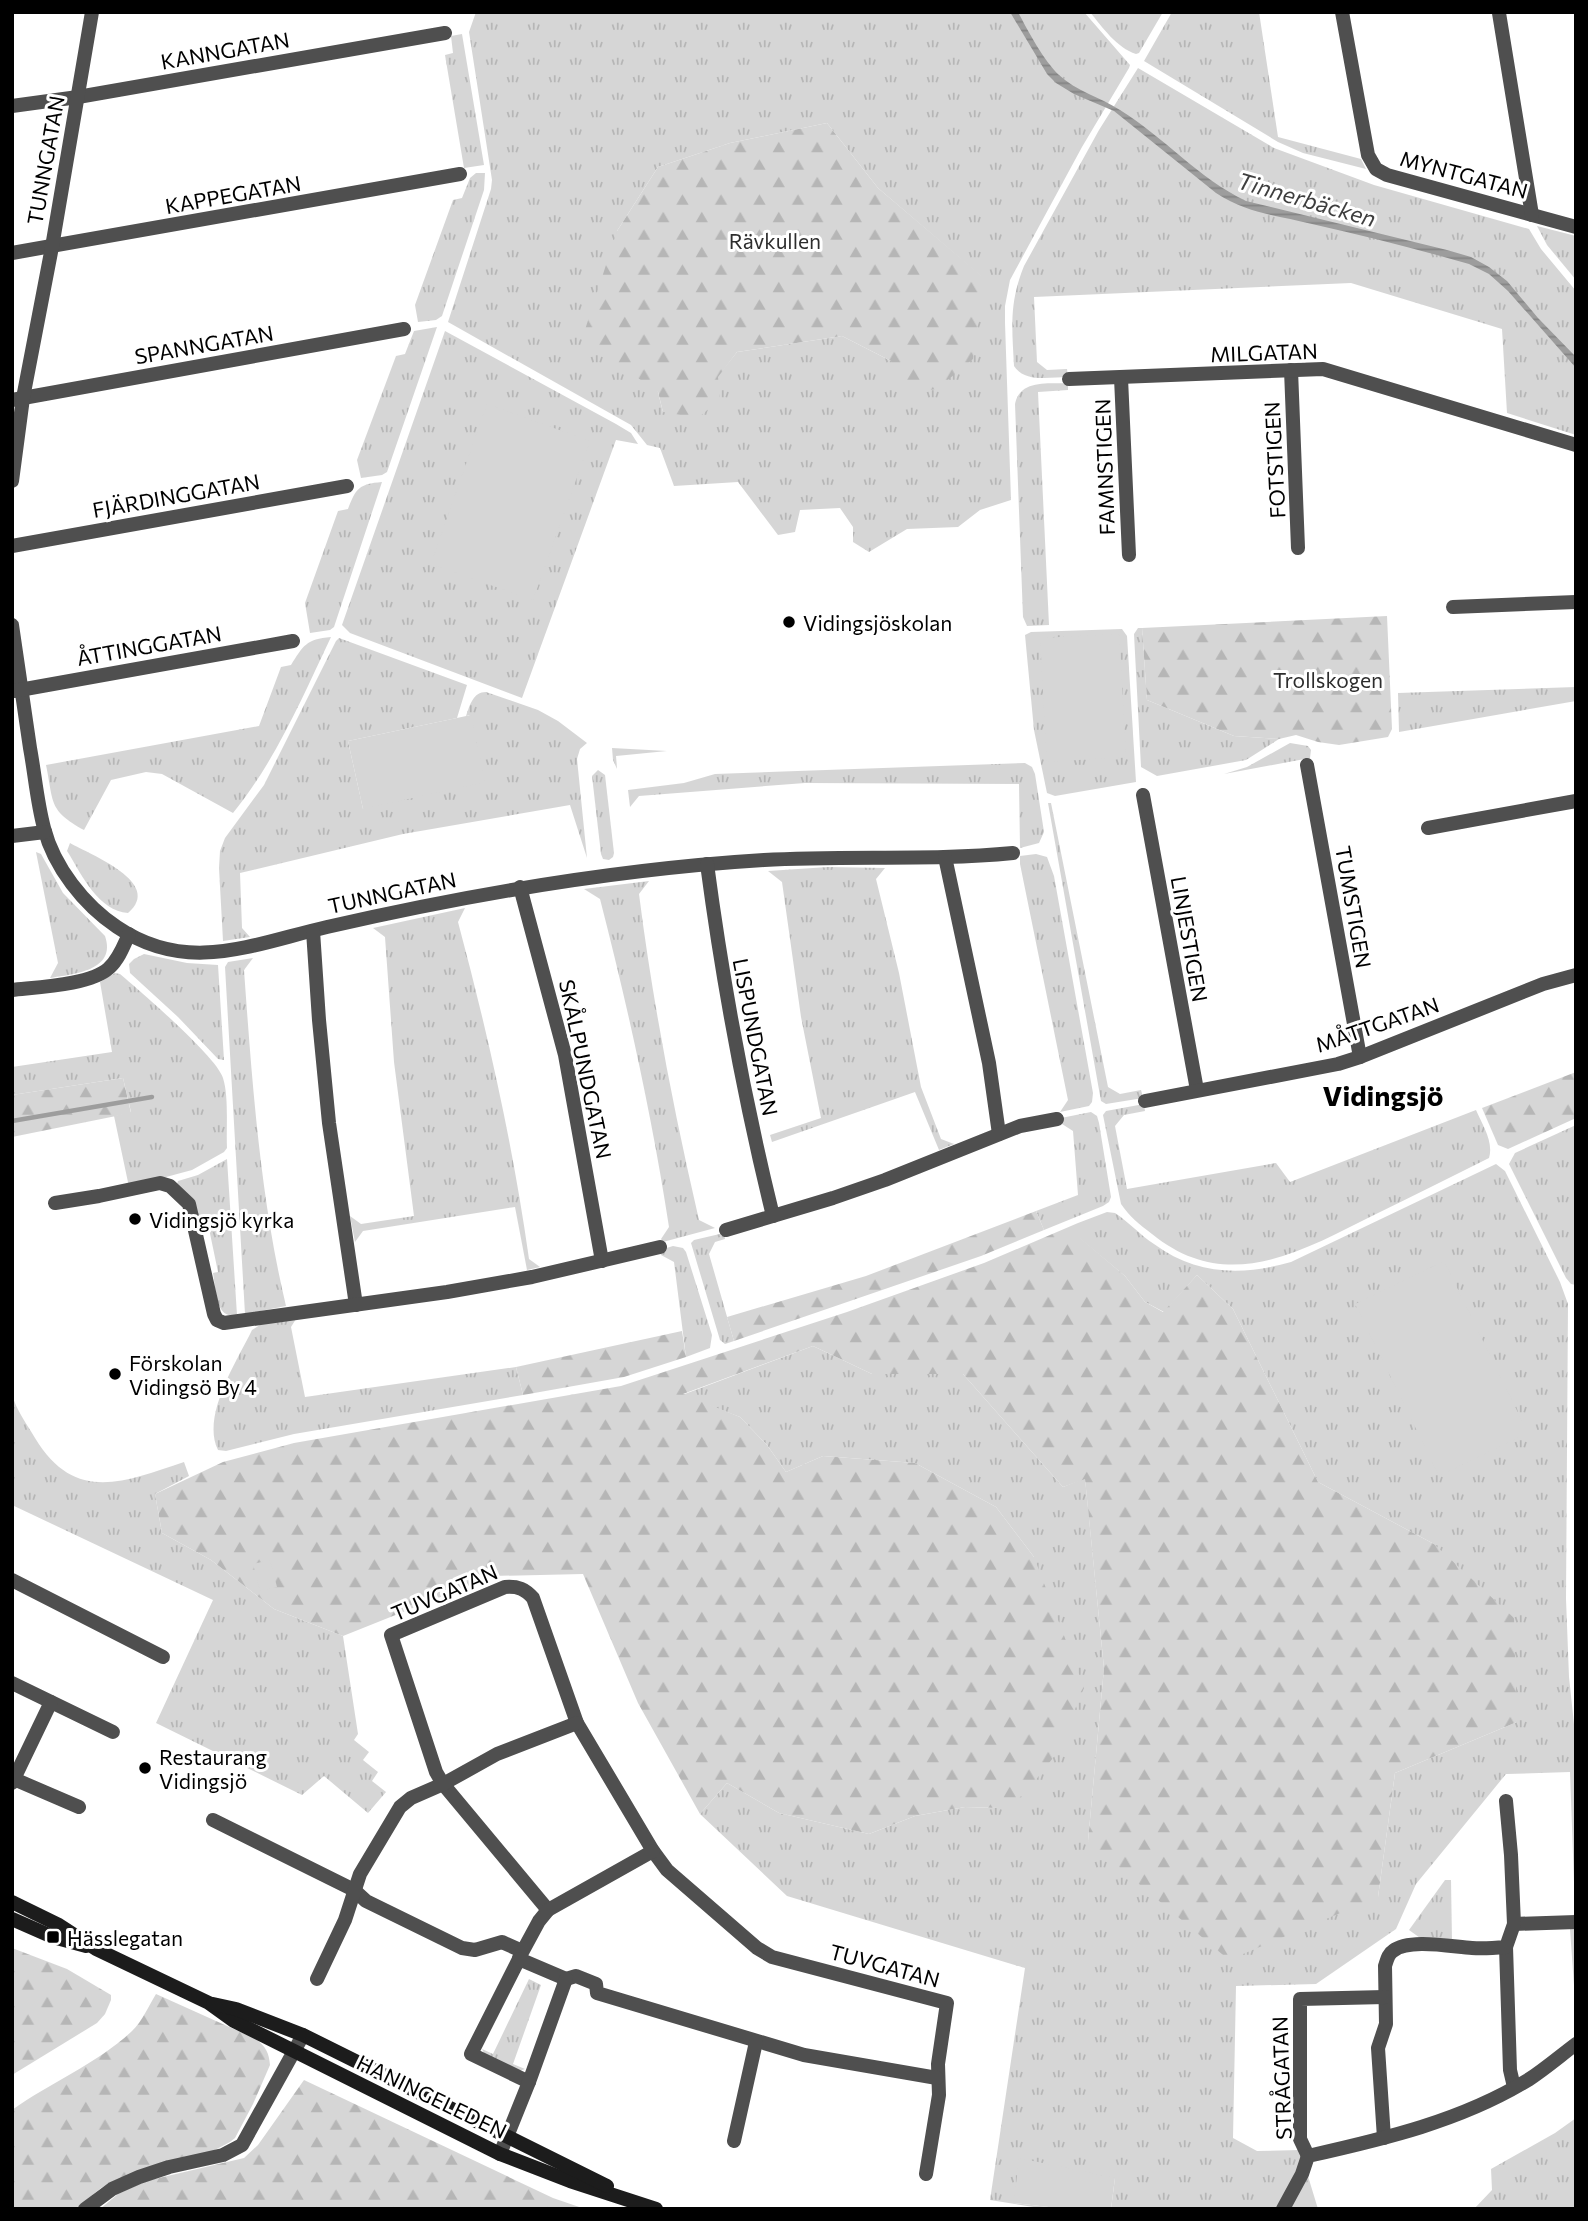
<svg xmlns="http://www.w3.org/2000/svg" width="1588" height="2221" viewBox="0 0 1588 2221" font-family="Commissioner,sans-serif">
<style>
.grass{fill:url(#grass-tufts);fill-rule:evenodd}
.forest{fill:url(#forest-firs)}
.garden{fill:#d6d6d6}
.water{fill:url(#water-rules)}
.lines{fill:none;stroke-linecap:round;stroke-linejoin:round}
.stream{stroke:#9d9d9d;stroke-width:4.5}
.street{stroke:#4f4f4f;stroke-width:14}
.secondary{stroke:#1c1c1c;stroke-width:14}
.poi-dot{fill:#000;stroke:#fff;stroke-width:2.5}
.labels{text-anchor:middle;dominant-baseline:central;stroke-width:6;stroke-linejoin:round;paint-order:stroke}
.street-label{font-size:21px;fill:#000;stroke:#fff}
.park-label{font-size:21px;fill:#2d2d2d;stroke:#fff}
.poi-label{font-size:21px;fill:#000;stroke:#fff;text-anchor:start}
.water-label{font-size:23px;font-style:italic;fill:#3e3e3e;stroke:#fff}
.district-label{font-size:28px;font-weight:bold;fill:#000;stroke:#fff}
</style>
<defs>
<pattern id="grass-tufts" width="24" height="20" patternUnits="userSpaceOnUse" patternTransform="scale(1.75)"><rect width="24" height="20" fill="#d6d6d6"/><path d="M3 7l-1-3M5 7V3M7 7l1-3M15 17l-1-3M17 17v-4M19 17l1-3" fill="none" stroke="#b6b6b6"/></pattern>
<pattern id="forest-firs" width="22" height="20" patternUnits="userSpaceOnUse" patternTransform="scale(1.75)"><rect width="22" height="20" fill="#d6d6d6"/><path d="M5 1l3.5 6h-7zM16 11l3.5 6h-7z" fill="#b6b6b6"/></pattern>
<pattern id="water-rules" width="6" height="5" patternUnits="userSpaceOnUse" patternTransform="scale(1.75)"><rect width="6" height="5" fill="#9d9d9d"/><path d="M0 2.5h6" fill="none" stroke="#858585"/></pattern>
</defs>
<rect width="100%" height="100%" fill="#fff"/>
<g class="grass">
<path d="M476,12H1084L1130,65L1129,68L1082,147L1010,280L1005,306V323L1011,500L980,510L958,527L907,529L869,552L853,542V527L840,508L800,510L795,532L778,535L738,482L674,486L660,448L647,445L631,425L448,322L491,189L492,180L469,32ZM827,123L878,188L982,277L891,361L842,336L737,352L717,377L663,412L617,231L658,167L730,143Z"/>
<path d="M1090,12H1163L1139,53L1136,54C1117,48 1102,27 1090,12Z"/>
<polygon points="1172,12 1259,12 1278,137 1361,159 1366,169 1303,153 1278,142 1144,61"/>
<polygon points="462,34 484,165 464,168 445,55 453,53 451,36"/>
<path d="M1138,68L1274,148L1374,185L1529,229L1541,249L1576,291V435L1507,413L1502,329L1351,283L1034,297L1037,362L1047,370L1067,369L1068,377C1050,377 1025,383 1014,366C1012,327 1009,303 1024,266L1099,130Z"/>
<polygon points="476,173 485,173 484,190 442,316 436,320 418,322 415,305 453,200 462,198 470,178"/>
<polygon points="1537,226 1576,236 1576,280 1547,245"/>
<polygon points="437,327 387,472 382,475 361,478 357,460 396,356 405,354 414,331"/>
<polygon points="445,331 616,424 631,433 638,444 616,440 522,698 350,633 342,625"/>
<path d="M1068,383V390L1038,392L1049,625L1027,626L1023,617L1015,404C1020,379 1048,384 1068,383Z"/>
<path d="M382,482L334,627L330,630L310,633L305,603L338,511L348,509C356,488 359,484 382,482Z"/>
<polygon points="1138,628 1142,628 1147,700 1234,736 1279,739 1246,760 1157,776 1141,767 1134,634"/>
<polygon points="1122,629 1127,636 1136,782 1055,796 1047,793 1034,730 1025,635 1031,632"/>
<path d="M331,637C302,698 276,760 233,813L162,774L146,772L111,780L84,830C48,810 54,803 46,765L259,726L281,667L291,665C303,646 306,639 331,637Z"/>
<path d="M339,638L467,685L457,718L348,741L363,809L470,715L466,716C470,705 473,692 486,692L538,710L558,721L587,743L580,749L577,759L587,858L570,805L403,834L240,873L242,928L250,937L223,941L219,868L220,851L225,838L264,785L336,641Z"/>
<polygon points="1576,687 1576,701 1399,732 1398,693"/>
<polygon points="1290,743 1308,746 1311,750 1310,758 1224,774 1247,767"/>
<polygon points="612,748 667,751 616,756 617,769 613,760"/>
<polygon points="1025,763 1032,767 1035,774 1044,832 1039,843 1020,848 1019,784 805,783 639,796 630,807 628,790 684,783 715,774"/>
<polygon points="598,770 605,775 614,853 613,857 609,860 603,859 601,854 592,776"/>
<polygon points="1048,803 1051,803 1108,1087 1120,1094 1141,1090 1143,1098 1106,1104 1101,1101"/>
<path d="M70,843C91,855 164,883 128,913C99,911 82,876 69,854L67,851Z"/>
<path d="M36,852L41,854L63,893L105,936C117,971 73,974 50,978L58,963Z"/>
<polygon points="1036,854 1047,857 1054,876 1093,1093 1092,1102 1089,1106 1060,1112 1068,1100 1020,864 1020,856"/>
<polygon points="828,867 885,868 876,879 899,973 921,1087 941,1139 954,1144 939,1150 915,1092 772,1142 770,1135 821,1118 801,1017 782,882 768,871"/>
<path d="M649,881L639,894C653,1004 674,1112 699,1220L715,1228L663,1242L661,1239L669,1227C652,1116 628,1008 600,899L584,889Z"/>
<path d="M465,908L458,922C488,1034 513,1145 529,1259L540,1267L527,1270L515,1207L363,1231L355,1242L350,1216L361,1224L414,1216L394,1062L385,937L373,928Z"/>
<polygon points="144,954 187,963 218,965 224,1060 218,1059 178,1017 130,973 129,964 134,959"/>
<path d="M253,958L244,970C252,1081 260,1197 286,1306L245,1314L225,967L228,962Z"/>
<path d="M115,973L120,974C140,991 217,1057 223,1078C229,1097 226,1128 227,1148L224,1152L192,1170L129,1187L114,1116L131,1112L123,1078L12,1095V1067L112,1052L100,982Z"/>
<path d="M1144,1104L1145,1111L1124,1115L1115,1126L1127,1189L1276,1163L1290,1182L1476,1110C1482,1124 1494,1142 1489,1158C1451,1177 1413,1196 1374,1215C1300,1252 1227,1295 1152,1234C1140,1225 1129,1216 1121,1204L1103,1115L1106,1111Z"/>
<polygon points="1091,1112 1097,1116 1099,1123 1111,1197 1109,1202 1103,1206 1044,1230 1036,1211 1078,1195 1073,1131 1062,1124 1061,1118"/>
<polygon points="1576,1125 1576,1285 1571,1284 1566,1278 1509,1164 1515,1153"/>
<path d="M227,1159L237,1315C215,1320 216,1289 213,1273L218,1272L207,1219L198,1220L177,1184L178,1181L198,1175Z"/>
<path d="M1496,1164L1505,1171L1560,1282L1568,1304L1566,1599L1569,1677L1576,1743V2014L1570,1929L1575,1910L1570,1772L1506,1774L1416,1884L1396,1929L1316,1984L1236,1986L1233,2138L1257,2151L1300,2150L1318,2209H1111L1115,2178L1014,2203L1066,2209H1046L990,2200L1025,1968L787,1896L700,1814L727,1783L779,1813L869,1834L915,1816L965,1807L997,1808L1034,1557L996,1507L915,1463L823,1456L786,1472L767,1445L740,1417L682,1395L813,1346L872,1374H963L1063,1487L1085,1478L1104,1668L1088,1841L1378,1897L1395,1773L1517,1722L1434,1544L1318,1482L1233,1309L1197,1275L1164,1312L1145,1302L1125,1276L1078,1237V1223L1107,1212L1115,1213C1129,1222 1140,1235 1154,1244C1196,1275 1242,1276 1291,1262Z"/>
<polygon points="724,1233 725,1239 715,1242 709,1254 734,1341 725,1344 720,1340 691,1243 694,1240"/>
<polygon points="673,1246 683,1248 686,1252 712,1335 710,1348 686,1357 674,1262 661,1255 660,1250"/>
<path d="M296,1319L291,1327L305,1397L516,1367L523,1395L294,1434L226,1451L218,1450C201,1416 237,1361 252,1330L263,1323Z"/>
<path d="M12,1394C16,1410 27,1424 35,1438C75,1504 124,1482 184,1462L189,1476L155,1494L162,1533L211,1560L274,1609L343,1636L358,1734L354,1740L369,1752L363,1760L378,1772L372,1781L386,1792L368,1813L324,1776L302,1795L156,1723L213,1600L12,1505Z"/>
<polygon points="1445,1880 1451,1880 1452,1941 1423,1940 1409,1930"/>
<polygon points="529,1979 541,1985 513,2064 525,2069 519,2071 485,2055 482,2049 493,2054"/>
<polygon points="1576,2118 1576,2209 1474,2209 1492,2190 1491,2169 1555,2133"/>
</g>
<g class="forest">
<polygon points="827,123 878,188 983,277 973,359 937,389 904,393 891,361 842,336 737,352 718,377 720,399 698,418 663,412 658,392 582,339 617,231 658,167 730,143"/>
<polygon points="1387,616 1392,729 1388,737 1339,745 1318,742 1296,735 1279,739 1234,736 1147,700 1142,628"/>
<polygon points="1576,1072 1576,1118 1508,1149 1498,1145 1482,1108"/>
<polygon points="123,1078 131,1113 12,1137 12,1095"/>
<polygon points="1036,1211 1044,1230 981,1256 734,1341 727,1317 866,1276"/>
<polygon points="1078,1223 1079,1237 1125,1276 1145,1302 1163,1312 1197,1275 1233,1309 1318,1482 1434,1544 1514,1618 1517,1722 1395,1773 1378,1897 1229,1960 1088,1841 1104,1668 1085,1479 1063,1487 963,1374 872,1374 813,1346 683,1394 740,1417 767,1445 786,1472 823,1456 915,1463 996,1507 1034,1557 1084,1688 1056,1754 1024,1795 997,1808 965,1807 915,1816 869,1834 779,1813 727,1783 700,1814 638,1703 583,1574 493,1576 343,1636 274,1609 211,1560 162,1533 155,1494 223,1462 294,1443 621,1386 847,1312 984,1263"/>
<polygon points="682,1331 686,1357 624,1377 523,1395 516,1367"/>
<polygon points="12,1948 67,1969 111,1995 111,2000 105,2014 97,2023 12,2075"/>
<path d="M156,1994L256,2039C266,2047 269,2053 270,2065L253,2104L235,2138L230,2142L213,2151L116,2180L101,2188L75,2209H12V2110C51,2082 97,2064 132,2031C142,2022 149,2005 156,1994Z"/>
<polygon points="304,2080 553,2198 585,2209 100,2209 118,2194 146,2181 244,2158 258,2145"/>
</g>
<g class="garden">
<polygon points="487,404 590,441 533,600 431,564"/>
<polygon points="1119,634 1126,757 1047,762 1040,638"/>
<polygon points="471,715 485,782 363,809 348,741"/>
<polygon points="1444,1261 1528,1433 1439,1476 1355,1304"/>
<polygon points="270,1560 277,1587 260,1591 253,1564"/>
<polygon points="1019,2158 1115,2178 1111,2209 1066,2209 1014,2203"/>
</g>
<path class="water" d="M1010,12H1018C1028,31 1044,61 1059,75C1076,91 1100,97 1120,110C1164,137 1198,178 1246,201L1447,250L1471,257L1489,267L1507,281L1538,318L1576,357V368L1508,291L1489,274L1469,264C1417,249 1365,236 1312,224C1276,215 1249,214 1216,193L1114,111L1074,94L1056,83L1047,74Z"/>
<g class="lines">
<polyline class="stream" points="12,1121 152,1097"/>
<g class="street">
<polyline points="1342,12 1368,155 1376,169 1387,175 1576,227"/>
<polyline points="1499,13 1532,215"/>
<polyline points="12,106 78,97 445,33"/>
<polyline points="12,253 460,174"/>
<polyline points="1291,370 1298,548"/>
<polyline points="1121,378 1129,555"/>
<polyline points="1069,379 1323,369 1576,445"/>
<polyline points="12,400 404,329"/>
<polyline points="12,481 23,398 52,247 92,12"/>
<polyline points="12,546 347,486"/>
<polyline points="1453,607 1576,602"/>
<path d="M12,625C18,666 24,707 30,748C35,775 37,802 44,828C54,867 84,905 117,927C188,975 253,944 327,927C471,894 616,869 764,860C847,855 931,861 1013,853"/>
<polyline points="14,691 293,641"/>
<polyline points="1307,765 1360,1057"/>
<polyline points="1143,795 1197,1090"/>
<polyline points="1428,828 1576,801"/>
<polyline points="12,836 45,832"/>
<polyline points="945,857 989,1063 999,1134"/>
<path d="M707,864C723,984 744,1098 773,1216"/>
<polyline points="520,887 565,1055 602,1261"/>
<polyline points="313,931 319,1020 329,1123 356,1305"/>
<path d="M12,990C38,987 91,985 109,968C119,959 124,945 129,934"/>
<polyline points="1145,1101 1338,1064 1360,1057 1543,984 1576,975"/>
<polyline points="55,1203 99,1196 160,1183 170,1186 189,1204 214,1314 217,1320 224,1323 447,1292 532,1277 660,1247"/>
<polyline points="726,1230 833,1198 885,1180 1020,1126 1057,1119"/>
<polyline points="12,1580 163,1657"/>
<polyline points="12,1683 113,1732"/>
<polyline points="14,1779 79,1807"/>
<polyline points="12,1783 51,1702"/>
<polyline points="213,1820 354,1890 366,1901 462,1948 475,1950 502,1942 522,1951"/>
<path d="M548,1910L443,1784L436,1772L391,1635L505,1587C518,1586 525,1589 533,1598L577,1723L653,1851L667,1870L757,1948L772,1957L947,2003L938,2064L939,2095L926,2174"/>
<polyline points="1514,1924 1576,1922"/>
<polyline points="1506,1947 1510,2070 1514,2087"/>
<polyline points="519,1958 539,1921 548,1910 653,1851"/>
<polyline points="317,1979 345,1920 360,1874 400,1807 411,1798 443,1784 497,1754 577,1723"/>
<polyline points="529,2082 471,2054 519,1959 566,1979 576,1976 596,1984 597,1993 804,2055 937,2078"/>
<path d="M1384,2138L1378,2048L1386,2024L1385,1966C1387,1960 1388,1954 1393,1951C1409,1938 1453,1947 1472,1948C1483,1949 1495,1948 1506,1947L1514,1924L1511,1855L1506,1801"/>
<polyline points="734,2141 756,2042"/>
<polyline points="500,2154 529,2082 566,1979"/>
<polyline points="1308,2156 1300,2139 1300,1999 1385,1997"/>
<polyline points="85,2209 112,2189 139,2177 169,2167 223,2155 242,2145 303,2035"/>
<path d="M1283,2209L1302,2174L1308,2156C1384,2139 1461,2121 1528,2080C1545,2069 1560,2056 1576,2044"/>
</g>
<g class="secondary">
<polyline points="12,1902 59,1925 96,1949 209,2003 234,2021 500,2154 570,2181 656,2209"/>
<polyline points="12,1919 53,1937 86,1946"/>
<polyline points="213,2004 236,2009 303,2035 607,2186"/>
</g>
</g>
<g class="poi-dot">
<circle cx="789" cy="622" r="7"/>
<circle cx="135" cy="1219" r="7"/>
<circle cx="115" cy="1374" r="7"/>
<circle cx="145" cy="1768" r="7"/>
<rect x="46" y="1930" width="14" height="14" rx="3.5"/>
</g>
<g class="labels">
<g class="street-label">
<text transform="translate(225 50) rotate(-10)">KANNGATAN</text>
<text transform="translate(45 160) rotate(-80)">TUNNGATAN</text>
<text transform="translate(1464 174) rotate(15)">MYNTGATAN</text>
<text transform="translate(233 194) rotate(-10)">KAPPEGATAN</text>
<text transform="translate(204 344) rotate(-10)">SPANNGATAN</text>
<text transform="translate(1264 352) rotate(-2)">MILGATAN</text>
<text transform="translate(1274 460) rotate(-93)">FOTSTIGEN</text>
<text transform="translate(1104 467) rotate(-92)">FAMNSTIGEN</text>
<text transform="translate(176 495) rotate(-10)">FJÄRDINGGATAN</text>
<text transform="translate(149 645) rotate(-10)">ÅTTINGGATAN</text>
<text transform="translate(392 892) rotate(-12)">TUNNGATAN</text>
<text transform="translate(1354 907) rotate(80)">TUMSTIGEN</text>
<text transform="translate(1190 939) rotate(80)">LINJESTIGEN</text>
<text transform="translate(1377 1024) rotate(-19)">MÅTTGATAN</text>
<text transform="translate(756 1037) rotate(79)">LISPUNDGATAN</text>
<text transform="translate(586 1069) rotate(78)">SKÅLPUNDGATAN</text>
<text transform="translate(444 1592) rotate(-23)">TUVGATAN</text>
<text transform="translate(885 1965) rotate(15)">TUVGATAN</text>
<text transform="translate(1281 2078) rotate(-92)">STRÅGATAN</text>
<text transform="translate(432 2096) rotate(26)">HANINGELEDEN</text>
</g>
<g class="park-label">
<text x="775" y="240">Rävkullen</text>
<text x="1328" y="679">Trollskogen</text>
</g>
<g class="poi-label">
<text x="803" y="622">Vidingsjöskolan</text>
<text x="149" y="1219">Vidingsjö kyrka</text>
<text x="129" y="1362">Förskolan<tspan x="129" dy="24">Vidingsö By 4</tspan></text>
<text x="159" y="1756">Restaurang<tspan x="159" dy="24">Vidingsjö</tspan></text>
<text x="67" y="1937">Hässlegatan</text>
</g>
<g class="water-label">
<text transform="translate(1307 199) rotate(16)">Tinnerbäcken</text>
</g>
<g class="district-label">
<text x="1383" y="1095">Vidingsjö</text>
</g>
</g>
<rect width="1588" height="2221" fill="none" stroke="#000000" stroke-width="28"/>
</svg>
